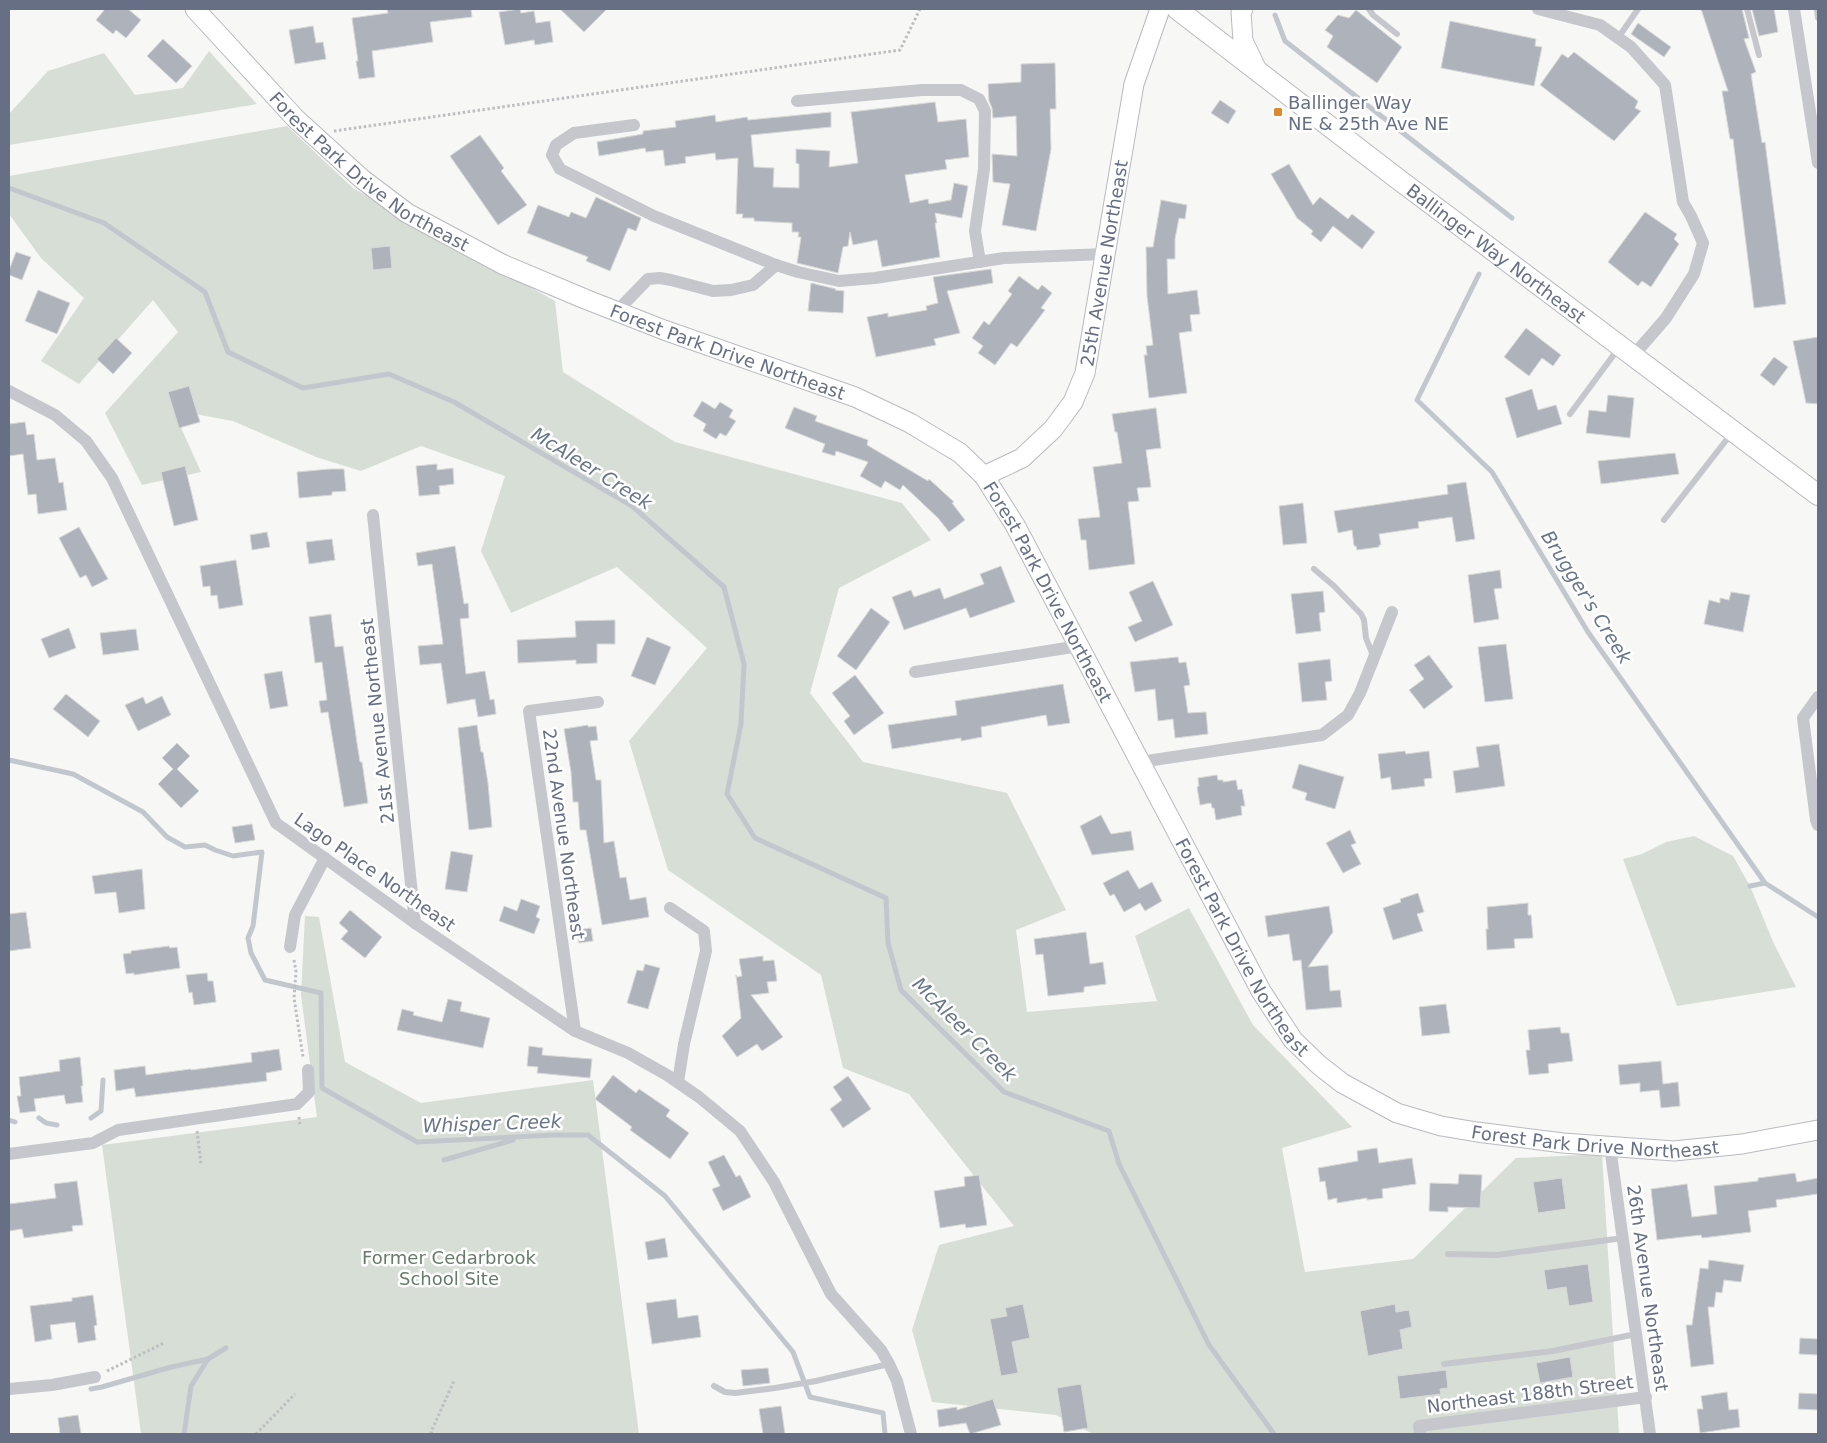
<svg xmlns="http://www.w3.org/2000/svg" width="1827" height="1443" viewBox="0 0 1827 1443" font-family="'DejaVu Sans',sans-serif">
<style>
.green{fill:#d7ded6}
.lines{fill:none;stroke-linecap:round;stroke-linejoin:round}
.stream{stroke:#c2c7ce;stroke-width:5}
.building{fill:#aeb2bb;stroke:#d8d9d7}
.secondary-casing{stroke:#b8bac0;stroke-width:21}
.primary-casing{stroke:#b8bac0;stroke-width:22}
.path{stroke:#bdbec1;stroke-width:3;stroke-dasharray:2.5 2.5;stroke-linecap:butt}
.lane{stroke:#c5c7cc;stroke-width:6}
.street{stroke:#c5c7cc;stroke-width:12}
.secondary{stroke:#fff;stroke-width:19}
.primary{stroke:#fff;stroke-width:20}
.poi-dot{fill:#df892d;stroke:#fff;stroke-width:2}
.labels{text-anchor:middle;dominant-baseline:central;stroke-width:5;stroke-linejoin:round;paint-order:stroke}
.poi-label{font-size:18px;fill:#676f85;stroke:#fff;text-anchor:start}
.street-label{font-size:18px;fill:#676f85;stroke:#fff}
.park-label{font-size:18px;fill:#667c68;stroke:#fff}
.water-label{font-size:19px;font-style:italic;fill:#687688;stroke:#fff}
</style>
<rect width="100%" height="100%" fill="#f7f7f5"/>
<g class="green">
<polygon points="209,51 257,104 9,145 9,114 48,71 104,53 135,95 183,88"/>
<polygon points="287,126 353,188 555,301 563,372 675,442 902,503 931,540 839,588 810,693 863,762 1007,793 1066,910 1016,930 1027,1012 1157,1001 1135,936 1189,908 1253,1025 1352,1127 1282,1148 1305,1272 1413,1259 1516,1158 1602,1154 1619,1434 1093,1434 1056,1415 932,1402 912,1330 939,1245 1014,1226 909,1094 843,1068 821,975 668,870 629,741 707,648 617,567 511,613 481,551 505,476 421,446 361,471 316,457 233,421 173,410 201,472 142,485 105,413 178,332 153,300 79,384 41,361 84,298 41,258 9,214 9,176"/>
<polygon points="1694,836 1733,856 1750,886 1774,944 1796,987 1677,1006 1623,859 1642,854 1666,842"/>
<polygon points="305,916 319,917 345,1062 421,1103 593,1080 639,1434 141,1434 102,1145 317,1117 301,995"/>
</g>
<g class="lines">
<g class="stream">
<polyline points="1275,15 1285,41 1512,218"/>
<polyline points="9,188 104,223 205,292 228,352 303,388 389,374 454,402 632,506 724,587 744,664 741,724 727,794 755,838 886,898 888,943 901,990 1004,1092 1109,1131 1119,1164 1209,1345 1274,1434"/>
<polyline points="1479,274 1417,400 1492,472 1588,632 1765,883 1818,917"/>
<polyline points="9,760 73,774 143,812 167,837 185,847 205,845 215,850 233,856 262,852 253,926 248,938 251,953 265,980 321,993 322,1088 417,1142 554,1135 588,1135 665,1196 793,1352 810,1397 883,1413 885,1434"/>
<polyline points="1750,886 1765,883"/>
<polyline points="39,1118 46,1123 57,1125"/>
<polyline points="91,1118 101,1111 103,1080"/>
<polyline points="9,1120 15,1122"/>
<polyline points="444,1160 513,1140"/>
<polyline points="91,1389 102,1387 171,1367 208,1359 226,1348"/>
<polyline points="184,1434 191,1386 208,1359"/>
</g>
</g>
<g class="building">
<polygon points="105,9 128,9 141,20 126,38 116,30 113,34 96,20"/>
<polygon points="387,9 471,9 472,17 430,22 433,42 372,51 375,77 359,79 356,61 358,61 352,18 388,13"/>
<polygon points="520,9 521,13 534,11 536,23 550,21 553,42 535,45 534,40 505,45 499,12"/>
<polygon points="560,9 607,9 584,32"/>
<polygon points="1701,9 1742,9 1749,38 1744,39 1756,72 1751,74 1762,143 1765,142 1786,304 1754,308 1733,139 1730,139 1722,91 1728,91"/>
<polygon points="1752,9 1774,9 1778,32 1759,36"/>
<polygon points="1356,10 1402,47 1377,83 1327,47 1333,36 1325,30 1338,15 1349,18"/>
<polygon points="1450,21 1536,39 1535,46 1542,47 1534,86 1441,68"/>
<polygon points="1638,23 1671,47 1664,57 1631,34"/>
<polygon points="313,26 316,43 323,42 326,59 295,64 289,30"/>
<polygon points="163,39 192,66 176,83 147,56"/>
<polygon points="1574,52 1638,101 1635,108 1641,111 1614,141 1540,85 1562,54 1568,58"/>
<polygon points="1055,63 1056,109 1050,109 1051,149 1036,231 1002,225 1010,184 993,182 992,154 1017,156 1016,116 993,118 992,108 989,101 988,84 1021,82 1021,64"/>
<polygon points="1220,100 1236,111 1228,124 1211,113"/>
<polygon points="935,102 938,122 966,119 969,157 945,160 947,169 905,175 910,203 928,199 929,204 951,200 954,183 968,186 962,218 935,213 937,223 935,223 940,257 882,267 877,240 853,245 850,232 848,246 843,247 838,273 797,263 801,237 798,237 799,232 792,232 792,223 754,221 754,218 742,218 743,214 736,214 738,158 716,160 715,153 685,157 686,163 665,166 663,150 646,152 645,148 599,156 597,142 643,134 643,131 676,127 675,121 715,115 716,122 747,117 748,120 831,112 831,127 751,135 754,167 774,168 773,187 799,188 799,164 796,163 796,149 830,151 829,167 858,163 851,112"/>
<polygon points="480,135 504,168 501,171 527,205 498,225 450,156"/>
<polygon points="1289,164 1313,205 1320,197 1348,219 1352,214 1375,232 1362,249 1333,226 1321,242 1311,234 1313,231 1297,218 1271,174"/>
<polygon points="596,197 641,218 636,231 628,228 610,271 586,261 588,257 527,233 538,205 569,217 571,212 586,218"/>
<polygon points="1161,200 1187,205 1185,219 1179,218 1175,239 1175,259 1167,259 1168,294 1197,290 1200,314 1190,315 1192,331 1179,333 1187,393 1149,398 1144,355 1147,355 1146,346 1153,345 1147,296 1146,247 1153,247"/>
<polygon points="1645,212 1677,234 1674,239 1679,244 1651,287 1642,281 1638,286 1608,262"/>
<polygon points="390,246 392,268 373,270 371,248"/>
<polygon points="16,252 31,257 22,280 9,275 9,270"/>
<polygon points="991,269 993,283 947,291 960,333 934,339 936,345 876,357 867,317 888,313 888,317 927,310 926,306 938,303 933,277"/>
<polygon points="1019,276 1038,290 1042,285 1052,293 1041,308 1045,310 1017,347 1011,343 995,365 978,353 983,346 972,338 984,321 989,325 1012,294 1008,291"/>
<polygon points="811,283 836,289 835,290 844,291 843,313 808,311"/>
<polygon points="38,290 70,303 57,334 25,321"/>
<polygon points="1526,328 1561,355 1553,366 1542,358 1529,376 1504,357"/>
<polygon points="1818,337 1818,404 1806,403 1793,341"/>
<polygon points="116,338 132,353 113,374 97,359"/>
<polygon points="1774,357 1788,367 1774,386 1760,375"/>
<polygon points="189,386 200,422 179,428 168,392"/>
<polygon points="1532,389 1538,410 1556,405 1562,424 1517,438 1505,398"/>
<polygon points="1608,395 1634,398 1630,438 1586,433 1589,410 1606,412"/>
<polygon points="702,401 715,409 720,402 733,410 729,417 736,421 726,436 720,433 716,439 703,431 706,424 693,416"/>
<polygon points="794,407 817,416 815,421 868,440 867,445 928,481 929,479 954,502 952,503 965,520 949,532 938,518 903,485 900,490 885,481 881,488 860,476 868,462 836,451 835,456 822,452 825,444 785,428"/>
<polygon points="1156,408 1161,448 1146,450 1151,487 1137,488 1139,501 1128,502 1135,564 1089,570 1086,540 1081,540 1078,519 1100,517 1093,467 1122,463 1117,432 1115,432 1112,414"/>
<polygon points="25,422 27,435 34,434 37,460 55,458 59,483 63,482 67,510 38,514 36,494 28,495 23,454 9,456 9,424"/>
<polygon points="1675,453 1679,474 1601,484 1598,461"/>
<polygon points="437,464 437,470 453,468 454,484 439,486 440,494 419,496 416,466"/>
<polygon points="185,466 198,520 174,526 161,472"/>
<polygon points="330,469 344,469 346,491 332,492 332,495 299,498 297,472"/>
<polygon points="1466,482 1475,539 1456,542 1452,517 1418,522 1419,528 1379,534 1381,545 1379,545 1379,547 1357,550 1356,546 1354,546 1352,530 1338,533 1334,511 1448,494 1447,485"/>
<polygon points="1303,503 1307,543 1283,545 1279,506"/>
<polygon points="79,527 108,579 92,587 86,575 80,578 59,538"/>
<polygon points="267,532 270,547 252,550 250,535"/>
<polygon points="332,539 335,560 309,564 306,542"/>
<polygon points="455,546 464,604 468,603 469,618 460,619 466,674 485,671 490,700 494,699 496,714 478,717 475,699 447,704 441,663 420,665 418,646 443,644 432,564 418,566 416,553"/>
<polygon points="236,560 243,605 219,609 217,595 211,596 210,586 203,587 200,566"/>
<polygon points="1001,566 1015,602 970,618 966,608 904,630 892,597 911,590 914,597 940,588 944,599 984,584 980,574"/>
<polygon points="1500,570 1502,588 1494,589 1499,619 1474,623 1468,575"/>
<polygon points="1153,581 1173,625 1135,642 1128,627 1142,621 1129,592"/>
<polygon points="1323,591 1325,612 1319,613 1321,631 1296,634 1291,594"/>
<polygon points="1731,592 1750,595 1743,632 1704,624 1709,600 1720,603 1720,598 1729,600"/>
<polygon points="871,608 890,622 856,670 837,656"/>
<polygon points="331,614 335,647 343,646 357,743 360,762 362,762 368,803 344,807 328,712 321,713 319,701 327,700 322,662 315,663 309,617"/>
<polygon points="615,620 615,644 597,644 597,663 576,664 576,660 518,663 517,640 576,637 575,621"/>
<polygon points="69,628 76,648 49,658 41,639"/>
<polygon points="136,629 139,650 103,655 100,633"/>
<polygon points="647,637 671,647 655,685 631,676"/>
<polygon points="1506,644 1513,699 1485,702 1478,647"/>
<polygon points="1429,655 1453,687 1424,709 1409,690 1424,679 1414,665"/>
<polygon points="1178,657 1179,663 1186,662 1190,685 1184,686 1188,713 1206,712 1208,734 1175,738 1173,719 1158,721 1155,689 1135,692 1130,662"/>
<polygon points="1330,659 1332,681 1325,682 1327,700 1302,702 1298,663"/>
<polygon points="282,671 288,706 270,709 264,674"/>
<polygon points="855,675 884,713 854,735 844,721 850,716 832,693"/>
<polygon points="1063,684 1070,723 1048,726 1046,715 981,727 982,737 961,741 961,738 892,749 888,725 957,715 955,701"/>
<polygon points="66,694 100,721 88,737 53,709"/>
<polygon points="162,696 171,715 138,731 125,705 143,697 146,704"/>
<polygon points="477,725 481,752 483,752 488,783 492,827 469,830 458,728"/>
<polygon points="588,725 588,727 596,726 598,740 590,741 596,780 601,780 604,843 614,841 620,878 626,877 630,900 646,897 649,917 602,925 586,830 580,830 578,802 573,802 571,772 564,729"/>
<polygon points="177,743 190,756 177,769 199,791 181,808 158,784 173,769 162,758"/>
<polygon points="1499,744 1505,786 1456,793 1453,771 1479,767 1476,747"/>
<polygon points="1405,751 1406,754 1429,751 1432,778 1424,779 1425,786 1392,790 1390,777 1381,779 1378,754"/>
<polygon points="1299,764 1344,777 1335,809 1305,800 1307,793 1292,788"/>
<polygon points="1217,775 1218,780 1223,780 1223,782 1236,780 1238,790 1242,789 1245,806 1241,806 1242,815 1216,820 1214,808 1212,808 1211,803 1200,805 1197,787 1199,786 1198,778"/>
<polygon points="1101,815 1111,834 1131,831 1134,850 1092,855 1080,826"/>
<polygon points="252,824 255,840 235,843 232,827"/>
<polygon points="1350,830 1356,843 1351,845 1361,864 1343,873 1326,843"/>
<polygon points="451,851 473,855 467,892 445,889"/>
<polygon points="142,869 145,909 119,913 116,892 95,894 92,876"/>
<polygon points="1128,870 1139,889 1152,882 1162,901 1145,911 1140,903 1124,912 1114,894 1110,896 1103,883"/>
<polygon points="1418,893 1424,912 1417,914 1423,931 1393,940 1383,908 1401,902 1400,899"/>
<polygon points="521,899 540,906 536,917 540,919 534,934 499,921 504,906 517,911"/>
<polygon points="1528,903 1528,915 1531,915 1533,938 1514,939 1515,948 1487,950 1486,929 1488,929 1487,907"/>
<polygon points="1329,906 1333,932 1308,967 1328,965 1330,991 1340,990 1342,1007 1306,1010 1301,960 1293,961 1289,934 1268,937 1265,916"/>
<polygon points="350,910 382,937 365,958 341,939 348,931 339,923"/>
<polygon points="26,912 31,948 9,951 9,914"/>
<polygon points="591,928 593,941 579,943 577,930"/>
<polygon points="1086,932 1090,964 1103,962 1106,984 1084,987 1084,992 1048,996 1043,954 1036,955 1034,939"/>
<polygon points="169,946 170,948 177,947 180,968 134,975 134,973 126,974 123,954 131,953 131,951"/>
<polygon points="763,956 763,961 774,960 777,981 767,982 769,993 751,995 783,1037 762,1051 757,1044 737,1057 722,1036 741,1018 736,975 737,977 742,976 739,959"/>
<polygon points="645,964 660,968 648,1009 627,1003 637,970 643,971"/>
<polygon points="207,973 208,981 213,981 216,1002 194,1005 192,992 189,993 186,975"/>
<polygon points="448,999 462,1002 460,1011 490,1018 483,1048 397,1030 402,1009 414,1012 413,1015 442,1022"/>
<polygon points="1446,1004 1450,1033 1422,1036 1419,1007"/>
<polygon points="1560,1027 1561,1033 1569,1033 1573,1061 1548,1064 1549,1073 1529,1075 1526,1050 1530,1050 1528,1030"/>
<polygon points="529,1046 543,1048 542,1055 592,1059 590,1078 537,1073 538,1067 527,1066"/>
<polygon points="279,1049 282,1070 266,1073 267,1081 136,1097 134,1088 116,1091 114,1070 145,1066 146,1075 191,1069 191,1070 252,1062 251,1053"/>
<polygon points="80,1057 83,1086 81,1086 83,1102 66,1104 64,1095 34,1099 36,1111 20,1113 17,1096 21,1096 19,1077 60,1071 59,1060"/>
<polygon points="1661,1061 1663,1084 1678,1082 1680,1106 1661,1108 1659,1090 1640,1092 1640,1083 1620,1085 1618,1065"/>
<polygon points="613,1075 636,1093 639,1089 670,1110 666,1116 689,1133 670,1159 630,1130 632,1127 595,1099"/>
<polygon points="848,1076 871,1109 843,1128 830,1109 842,1100 833,1087"/>
<polygon points="1377,1148 1379,1163 1412,1158 1416,1184 1382,1189 1383,1198 1367,1200 1367,1198 1337,1203 1337,1198 1328,1200 1325,1181 1320,1182 1318,1168 1358,1161 1357,1151"/>
<polygon points="724,1155 736,1177 740,1175 751,1197 723,1211 712,1189 720,1186 708,1162"/>
<polygon points="1795,1173 1797,1182 1818,1178 1818,1194 1776,1200 1777,1207 1748,1211 1751,1232 1702,1238 1701,1235 1657,1240 1651,1189 1687,1184 1692,1217 1717,1214 1714,1186 1758,1181 1758,1178"/>
<polygon points="1459,1174 1482,1175 1480,1208 1448,1207 1448,1212 1429,1211 1430,1183 1458,1184"/>
<polygon points="979,1175 987,1225 966,1228 965,1224 940,1228 934,1191 965,1186 964,1177"/>
<polygon points="1562,1178 1566,1209 1538,1213 1533,1182"/>
<polygon points="77,1181 83,1225 72,1226 73,1231 24,1238 22,1229 9,1231 9,1204 56,1198 54,1184"/>
<polygon points="665,1238 668,1257 648,1260 645,1242"/>
<polygon points="1709,1260 1744,1265 1741,1282 1724,1280 1722,1293 1716,1292 1714,1307 1708,1307 1714,1364 1691,1367 1686,1325 1692,1325 1700,1268 1708,1269"/>
<polygon points="1588,1264 1593,1302 1569,1306 1566,1287 1547,1290 1544,1270"/>
<polygon points="93,1295 97,1325 94,1326 96,1340 78,1343 75,1322 50,1325 52,1339 35,1342 30,1306 72,1301 72,1298"/>
<polygon points="676,1299 678,1318 698,1315 701,1337 652,1344 646,1303"/>
<polygon points="1023,1304 1030,1338 1012,1342 1018,1373 1001,1376 990,1319 1007,1316 1005,1308"/>
<polygon points="1395,1304 1396,1312 1409,1310 1412,1327 1400,1330 1403,1349 1368,1356 1360,1311"/>
<polygon points="1800,1338 1818,1339 1818,1355 1799,1354"/>
<polygon points="1570,1357 1573,1377 1540,1383 1536,1363"/>
<polygon points="768,1368 770,1383 743,1386 741,1370"/>
<polygon points="1446,1370 1448,1388 1440,1389 1441,1394 1400,1399 1397,1376"/>
<polygon points="1081,1384 1088,1428 1064,1432 1057,1388"/>
<polygon points="1727,1392 1729,1410 1738,1409 1740,1427 1700,1433 1697,1409 1703,1409 1701,1396"/>
<polygon points="1799,1393 1818,1394 1818,1410 1798,1409"/>
<polygon points="993,1399 1001,1425 970,1434 966,1423 939,1427 937,1410 957,1407 957,1410"/>
<polygon points="781,1406 785,1434 763,1434 759,1409"/>
<polygon points="78,1415 81,1434 60,1434 58,1418"/>
</g>
<g class="lines">
<g class="secondary-casing">
<g id="secondary">
<path id="s1" d="M195,9L295,118L362,179L407,213L502,264L585,299L664,330L855,397L910,423L960,453L984,476L1015,525L1261,991L1293,1040L1319,1065L1342,1083L1397,1113L1441,1126L1477,1132L1563,1143L1674,1151L1742,1144L1818,1130"/>
<polyline points="1243,9 1241,12 1243,41 1257,70"/>
<path id="s2" d="M984,476L1022,458L1053,429L1073,402L1085,373L1134,84L1160,9"/>
</g>
</g>
<g class="primary-casing">
<g id="primary">
<path id="s3" d="M1177,9L1394,176L1818,495"/>
</g>
</g>
<g class="path">
<polyline points="334,131 900,50 920,9"/>
<polyline points="294,960 296,971 294,998 303,1057"/>
<polyline points="299,1117 300,1124"/>
<polyline points="197,1131 201,1164"/>
<polyline points="107,1371 164,1343"/>
<polyline points="256,1434 295,1394"/>
<polyline points="432,1434 431,1432 454,1381"/>
</g>
<g class="lane">
<polyline points="1369,9 1373,15 1397,34"/>
<polyline points="1747,9 1759,55"/>
<polyline points="1817,9 1818,18"/>
<polyline points="1618,38 1638,9"/>
<polyline points="1570,414 1618,349"/>
<polyline points="1664,520 1731,434"/>
<polyline points="1314,569 1334,586 1361,614 1364,620 1366,638 1374,658"/>
<polyline points="1448,1254 1497,1255 1623,1238"/>
<polyline points="1444,1364 1553,1351 1636,1334"/>
<polyline points="714,1386 725,1392 735,1393 775,1388 816,1381 889,1364"/>
</g>
<g class="street">
<polyline points="1538,9 1600,25 1631,47 1665,85 1683,202 1691,216 1703,243 1694,274 1666,318 1633,356"/>
<polyline points="1794,9 1818,163"/>
<polyline points="797,101 922,90 961,90 979,99 985,111 984,169 975,231 980,262"/>
<polyline points="634,125 574,133 556,145 552,155 560,169 654,216 776,265 798,272 839,281 875,278 1004,258 1105,254"/>
<polyline points="616,312 648,279 660,278 671,280 713,291 731,290 753,285 776,265"/>
<polyline points="9,391 55,415 86,441 112,478 276,823 415,923 575,1031 628,1053 667,1075 699,1097 740,1131 774,1182 831,1294 881,1350 889,1364 897,1381 911,1434"/>
<polyline points="373,515 415,923"/>
<polyline points="915,672 1079,646"/>
<polyline points="1818,697 1803,718 1816,820 1818,825"/>
<polyline points="1140,762 1322,735 1348,715 1360,693 1392,612"/>
<polyline points="670,908 704,931 706,951 684,1044 678,1082"/>
<polyline points="290,947 295,915 325,858"/>
<polyline points="575,1031 529,711 598,702"/>
<polyline points="1610,1147 1650,1434"/>
<polyline points="9,1154 93,1143 118,1130 297,1104 309,1092 308,1070"/>
<polyline points="9,1389 52,1385 95,1377"/>
<polyline points="1420,1434 1419,1426 1646,1397"/>
</g>
<use href="#secondary" class="secondary"/>
<use href="#primary" class="primary"/>
</g>
<rect class="poi-dot" x="1273" y="107" width="10" height="10" rx="2.5"/>
<g class="labels">
<g class="poi-label">
<text x="1288" y="102">Ballinger Way<tspan x="1288" dy="21">NE &amp; 25th Ave NE</tspan></text>
</g>
<g class="street-label">
<text stroke="none"><textPath href="#s1" startOffset="240">Forest Park Drive Northeast</textPath></text>
<text stroke="none"><textPath href="#s3" startOffset="402">Ballinger Way Northeast</textPath></text>
<text stroke="none"><textPath href="#s2" startOffset="261">25th Avenue Northeast</textPath></text>
<text stroke="none"><textPath href="#s1" startOffset="645">Forest Park Drive Northeast</textPath></text>
<text stroke="none"><textPath href="#s1" startOffset="1065">Forest Park Drive Northeast</textPath></text>
<text transform="translate(377 721) rotate(-96)">21st Avenue Northeast</text>
<text transform="translate(564 834) rotate(82)">22nd Avenue Northeast</text>
<text transform="translate(375 872) rotate(35)">Lago Place Northeast</text>
<text stroke="none"><textPath href="#s1" startOffset="1470">Forest Park Drive Northeast</textPath></text>
<text stroke="none"><textPath href="#s1" startOffset="1905">Forest Park Drive Northeast</textPath></text>
<text transform="translate(1648 1288) rotate(82)">26th Avenue Northeast</text>
<text transform="translate(1530 1394) rotate(-7)">Northeast 188th Street</text>
</g>
<g class="park-label">
<text x="449" y="1257">Former Cedarbrook<tspan x="449" dy="21">School Site</tspan></text>
</g>
<g class="water-label">
<text transform="translate(592 468) rotate(32)">McAleer Creek</text>
<text transform="translate(1587 597) rotate(58)">Brugger's Creek</text>
<text transform="translate(965 1029) rotate(45)">McAleer Creek</text>
<text transform="translate(492 1123) rotate(-2)">Whisper Creek</text>
</g>
</g>
<rect width="1827" height="1443" fill="none" stroke="#676f85" stroke-width="20"/>
</svg>
